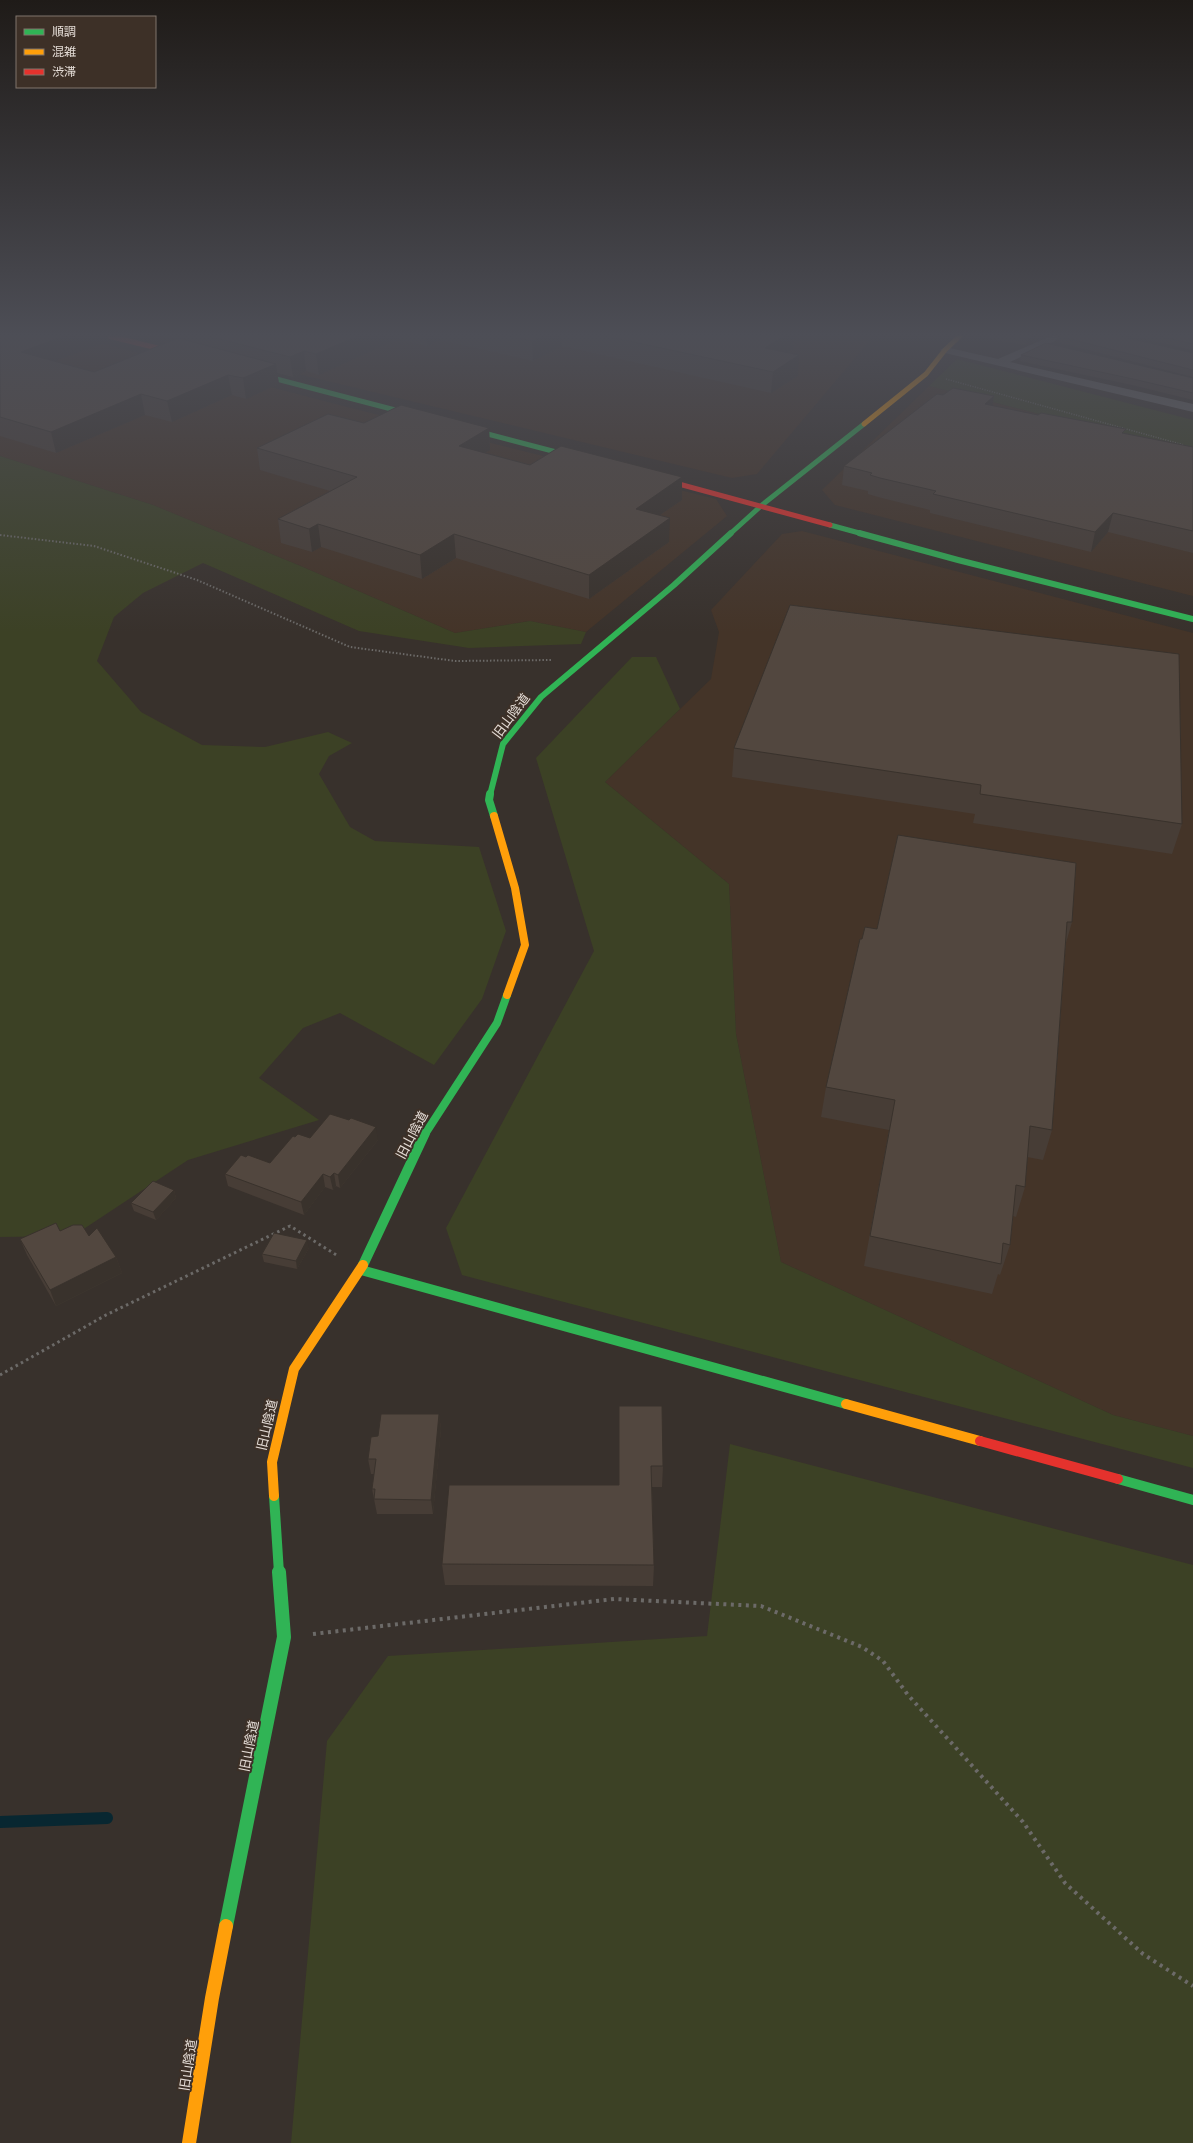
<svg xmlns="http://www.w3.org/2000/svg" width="1193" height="2143" viewBox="0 0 1193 2143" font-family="'Space Grotesk','Noto Sans JP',sans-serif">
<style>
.built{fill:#443428}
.green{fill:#3c4125}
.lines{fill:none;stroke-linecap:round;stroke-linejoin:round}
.stream{stroke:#082731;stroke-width:12}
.path-far3{stroke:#6c6a68;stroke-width:1.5;stroke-dasharray:1 1.5;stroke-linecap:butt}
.path-far2{stroke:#6c6a68;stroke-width:2;stroke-dasharray:1.5 2;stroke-linecap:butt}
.path-far1{stroke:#6c6a68;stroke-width:3;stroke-dasharray:2.5 3.5;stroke-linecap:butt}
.path{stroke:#6c6a68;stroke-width:4;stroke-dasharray:3 4.5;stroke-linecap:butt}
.street{fill:#686767;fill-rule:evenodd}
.fast-far4{stroke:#30b455;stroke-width:5}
.fast-far3{stroke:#30b455;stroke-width:6}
.fast-far2{stroke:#30b455;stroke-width:8}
.fast-far1{stroke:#30b455;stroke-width:10}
.fast{stroke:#30b455;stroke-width:14}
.slow-far3{stroke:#ff9f0a;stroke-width:5}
.slow-far2{stroke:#ff9f0a;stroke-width:8}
.slow-far1{stroke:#ff9f0a;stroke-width:10}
.slow{stroke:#ff9f0a;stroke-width:14}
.jam-far1{stroke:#e5322d;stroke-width:5}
.jam{stroke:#e5322d;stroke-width:10}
.wall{fill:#473d36}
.shaded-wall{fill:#39322c}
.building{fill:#52473f;stroke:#39322c}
.labels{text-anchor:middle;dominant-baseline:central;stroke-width:4;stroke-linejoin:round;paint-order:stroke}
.street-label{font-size:13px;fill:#e5ddd7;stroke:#3d3027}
</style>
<rect width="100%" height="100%" fill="#38312c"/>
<g class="built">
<polygon points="0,332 58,332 351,408 716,499 727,516 586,632 530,621 455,633 303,567 153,505 0,456"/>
<polygon points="123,332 877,332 757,474 732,478"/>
<polygon points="929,386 1193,453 1193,596 835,505 822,490"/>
<polygon points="802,531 1193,633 1193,1436 1113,1415 781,1262 736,1034 729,884 605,782 711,679 719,632 711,610 782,534"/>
</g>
<g class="green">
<polygon points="957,359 1193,420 1193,453 929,386"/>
<polygon points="0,456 153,505 303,567 455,633 530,621 586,632 581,644 469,648 359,631 203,563 143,593 114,617 97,661 141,712 202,745 265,747 328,732 352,743 329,756 319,774 350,827 375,841 479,847 506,931 482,999 434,1065 340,1013 303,1028 259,1078 319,1120 188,1160 73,1236 0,1237"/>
<polygon points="632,657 656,657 680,709 605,782 729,884 736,1034 781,1262 1113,1415 1193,1436 1193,1468 462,1275 446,1228 594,951 536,758"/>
<polygon points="730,1444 1193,1565 1193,2143 291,2143 327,1741 388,1656 707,1636"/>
</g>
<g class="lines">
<polyline class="stream" points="0,1822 107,1818"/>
<polyline class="path-far3" points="946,379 1184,445"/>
<polyline class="path-far2" points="0,535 94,546 197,580 350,647 455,661 552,660"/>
<polyline class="path-far1" points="0,1375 106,1315 290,1226 338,1256"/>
<polyline class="path" points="313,1634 614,1599 761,1606 862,1647 883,1661 908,1695 1023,1822 1065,1883 1143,1954 1193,1986"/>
<polygon class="street" points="1060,332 1074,332 1010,362 1193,404 1193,412 945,353 940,350 945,347 998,359"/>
<g class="fast-far4">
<polyline points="250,372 422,417"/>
<polyline points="461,427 583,459"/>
<polyline points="830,525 863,534"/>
<polyline points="730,534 762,505 864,424"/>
</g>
<g class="fast-far3">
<polyline points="859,533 958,560 1193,619"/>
<polyline points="490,795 503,744 541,697 674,585 731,533"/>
</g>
<g class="fast-far2">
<polyline points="490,794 489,800 494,816"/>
<polyline points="425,1134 497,1023 507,995"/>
</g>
<g class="fast-far1">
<polyline points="363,1265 425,1133"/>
<polyline points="361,1270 846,1404"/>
<polyline points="1118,1479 1193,1500"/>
<polyline points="274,1496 279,1573"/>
</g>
<polyline class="fast" points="226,1926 284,1637 279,1572"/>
<polyline class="slow-far3" points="864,424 926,374 945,350 964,332"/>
<polyline class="slow-far2" points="494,816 515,888 525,945 507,995"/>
<g class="slow-far1">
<polyline points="846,1404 980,1441"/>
<polyline points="274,1496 272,1462 294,1369 363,1265"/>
</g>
<polyline class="slow" points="189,2143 212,1998 226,1926"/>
<g class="jam-far1">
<polyline points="92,332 186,355"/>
<polyline points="653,477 830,525"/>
</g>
<polyline class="jam" points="980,1441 1118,1479"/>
</g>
<g class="wall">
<polygon points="0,332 109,341 55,361 94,372 176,339 149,332 795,332 793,349 787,353 798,376 771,393 562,346 533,361 440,340 427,346 397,339 319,375 306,371 293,377 277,373 279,384 246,399 232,395 172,422 145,415 56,453 0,436"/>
<polygon points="114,332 131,332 125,335"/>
<polygon points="986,332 1056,332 1026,345 985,338"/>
<polygon points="1114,332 1193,332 1193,350"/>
<polygon points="1058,336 1193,353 1193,377 1057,342"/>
<polygon points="1021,355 1193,378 1193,400 1132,385 1020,361"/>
<polygon points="992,406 1193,447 1193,553 1108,532 1091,552 930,513 930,510 878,497 868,494 868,491 842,485 844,466"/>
<polygon points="364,423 489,428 490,450 485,453 530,465 682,477 682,500 660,515 669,542 589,599 456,558 422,579 321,547 312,552 281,543 278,519 330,491 260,470 257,448"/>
<polygon points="790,605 1182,824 1172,854 973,823 975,814 732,777 734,748"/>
<polygon points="898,835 1072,922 1066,943 1052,1130 1043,1160 1027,1157 1025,1187 1016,1217 1013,1216 1010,1245 1000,1275 998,1274 992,1294 864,1266 889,1130 821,1117 826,1087 877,929"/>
<polygon points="295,1137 378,1140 340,1188 336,1186 333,1190 325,1187 304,1215 228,1186 225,1174 246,1157 270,1163"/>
<polygon points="174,1190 176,1198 156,1220 134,1211 131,1203"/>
<polygon points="60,1231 89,1236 116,1257 122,1273 56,1306 27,1255 20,1239"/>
<polygon points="309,1248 297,1269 264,1262 262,1254"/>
<polygon points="619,1406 663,1466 662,1487 652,1487 654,1565 653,1586 445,1585 442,1564 619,1485"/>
<polygon points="439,1414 441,1429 433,1514 377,1514 372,1489 374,1474 371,1474 368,1459 378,1436"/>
</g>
<g class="shaded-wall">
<polygon points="75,332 107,332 109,341 26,372 21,352"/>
<polygon points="124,332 131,332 125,335"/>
<polygon points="367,332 397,332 397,339 319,375 316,354"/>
<polygon points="426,332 439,332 440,340 427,346"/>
<polygon points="550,332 561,332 562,346 533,361 532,341"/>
<polygon points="791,332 795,332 793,349 763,368 765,348"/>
<polygon points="1043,332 1056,332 1026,345 1027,339"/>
<polygon points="304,351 306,371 293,377 290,357"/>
<polygon points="799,355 798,376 771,393 773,372"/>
<polygon points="276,364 279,384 246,399 243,378"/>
<polygon points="228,375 232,395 172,422 167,401"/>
<polygon points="141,394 145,415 56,453 51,432"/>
<polygon points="994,396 991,414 985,404"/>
<polygon points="489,428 490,450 460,468 459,446"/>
<polygon points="682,477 682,500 635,532 636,509"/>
<polygon points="1113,513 1108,532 1091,552 1095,532"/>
<polygon points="670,518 669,542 589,599 589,575"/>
<polygon points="318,524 321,547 312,552 309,529"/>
<polygon points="454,534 456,558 422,579 420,555"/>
<polygon points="376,1127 378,1140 340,1188 338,1175"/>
<polygon points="334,1173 336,1186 333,1190 330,1177"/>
<polygon points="323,1174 325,1187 304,1215 301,1202"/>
<polygon points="174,1190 176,1198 156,1220 153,1212"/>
<polygon points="307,1240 309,1248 297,1269 296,1261"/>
<polygon points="116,1257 122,1273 56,1306 50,1290"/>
<polygon points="439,1414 441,1429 433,1514 431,1500"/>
</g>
<g class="building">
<polygon points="0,332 75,332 21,352 94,372 178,338 276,364 243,378 228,375 167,401 141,394 51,432 0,417"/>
<polygon points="192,332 367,332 316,354 304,351 290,357"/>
<polygon points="492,332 550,332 532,341"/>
<polygon points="587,332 791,332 765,348 799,355 773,372"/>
<polygon points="987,332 1043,332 1027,339"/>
<polygon points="1067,332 1102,332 1193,353 1193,370 1058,336"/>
<polygon points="1142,332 1193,332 1193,344"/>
<polygon points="1046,343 1193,378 1193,393 1133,379 1021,355"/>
<polygon points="953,388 994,396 985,404 1038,415 1041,413 1126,429 1122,433 1193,447 1193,531 1113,513 1095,532 933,494 936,491 880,478 870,475 872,473 844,466 937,394 943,395"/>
<polygon points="401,405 489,428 459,446 530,465 561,446 682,477 636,509 670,518 589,575 454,534 420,555 318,524 309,529 278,519 357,477 257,448 328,414 364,423"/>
<polygon points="790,605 1179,654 1182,824 980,794 981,785 734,748"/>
<polygon points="898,835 1076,863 1072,922 1067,922 1052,1130 1030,1126 1025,1187 1016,1185 1010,1245 1003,1243 1001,1264 870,1236 895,1100 826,1087 860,939 862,939 865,927 877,929"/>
<polygon points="330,1114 349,1120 351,1118 376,1127 338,1175 334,1173 330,1177 323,1174 301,1202 225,1174 241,1155 246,1157 248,1155 270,1163 293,1136 295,1137 298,1134 310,1138"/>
<polygon points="153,1181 174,1190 153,1212 131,1203"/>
<polygon points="56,1223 60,1231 73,1225 82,1225 89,1236 97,1228 116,1257 50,1290 20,1239"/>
<polygon points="274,1233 307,1240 296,1261 262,1254"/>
<polygon points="619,1406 662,1406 663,1466 651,1466 654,1565 442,1564 449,1485 619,1485"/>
<polygon points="381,1414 439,1414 431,1500 374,1499 375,1489 372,1489 376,1459 368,1459 371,1437 378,1436"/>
</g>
<linearGradient id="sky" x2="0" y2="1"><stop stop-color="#1f1b18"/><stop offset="0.53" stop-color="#4d4e56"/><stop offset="1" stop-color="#4d4e56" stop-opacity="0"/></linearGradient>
<rect width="1193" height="632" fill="url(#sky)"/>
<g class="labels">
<g class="street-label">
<text transform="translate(511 716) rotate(-53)">旧山陰道</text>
<text transform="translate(412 1135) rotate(-62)">旧山陰道</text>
<text transform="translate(267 1425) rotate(-77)">旧山陰道</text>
<text transform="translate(249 1746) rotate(-79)">旧山陰道</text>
<text transform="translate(188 2065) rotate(-81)">旧山陰道</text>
</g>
</g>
<rect x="16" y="16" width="140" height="72" fill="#3d3027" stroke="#80756d"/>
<rect x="24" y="29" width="20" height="6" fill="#30b455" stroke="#80756d"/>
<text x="52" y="36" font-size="12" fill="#e5ddd7">順調</text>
<rect x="24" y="49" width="20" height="6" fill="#ff9f0a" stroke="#80756d"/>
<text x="52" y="56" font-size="12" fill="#e5ddd7">混雑</text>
<rect x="24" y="69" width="20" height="6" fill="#e5322d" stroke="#80756d"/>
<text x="52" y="76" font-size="12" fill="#e5ddd7">渋滞</text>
</svg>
